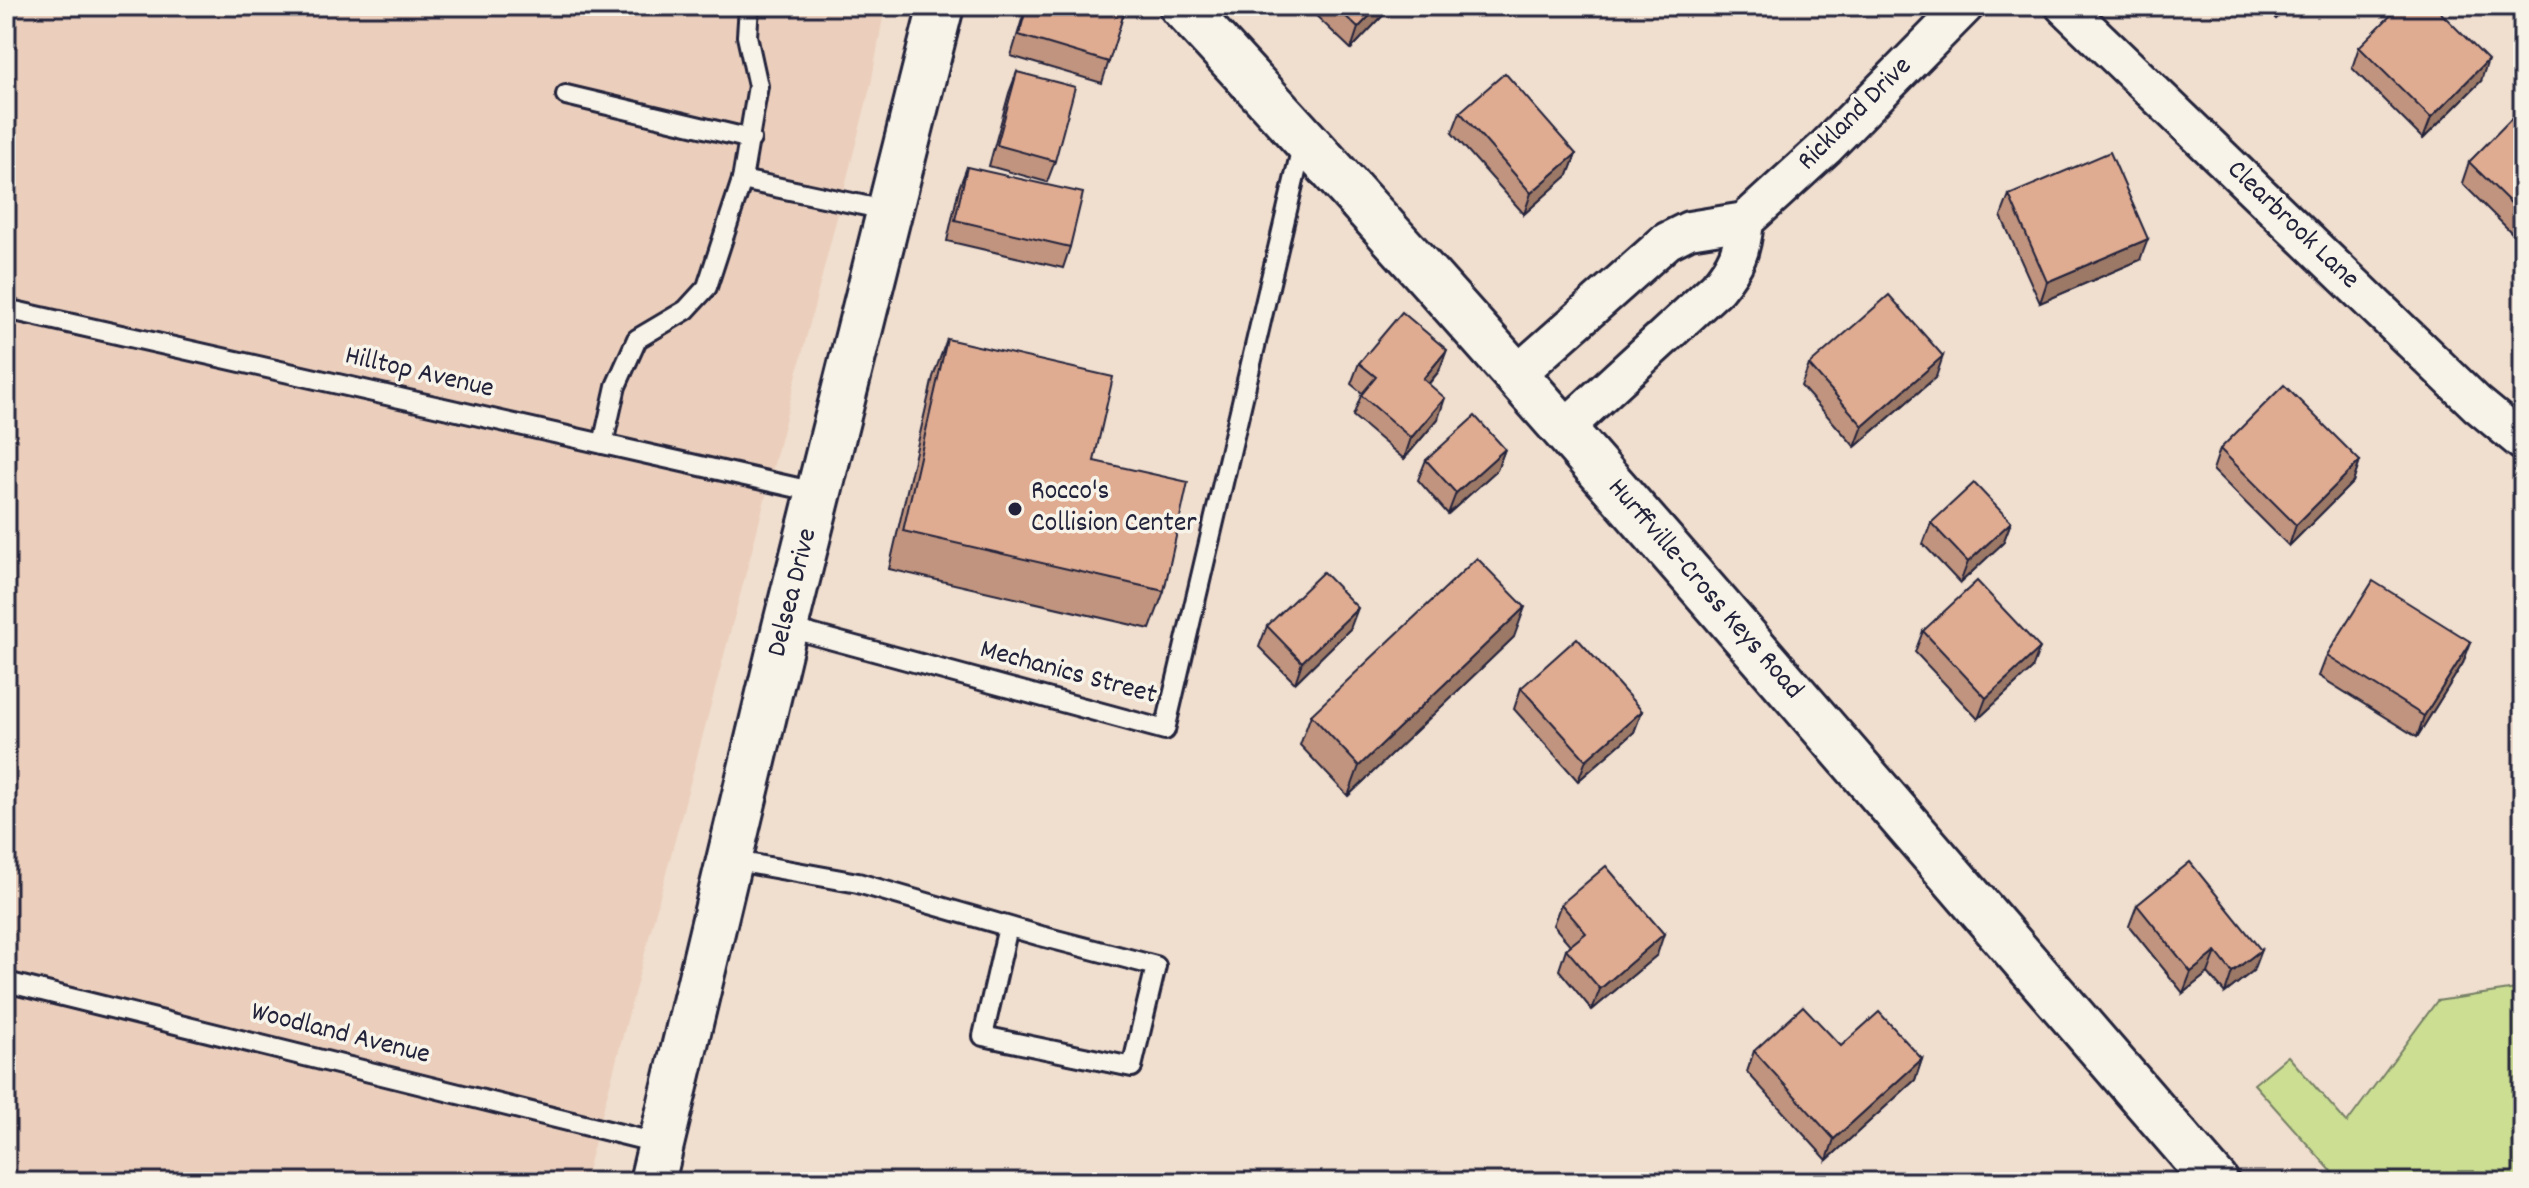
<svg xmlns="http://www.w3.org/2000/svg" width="2529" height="1188" viewBox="0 0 2529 1188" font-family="Dekko,sans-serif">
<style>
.built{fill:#ebcfbc}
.green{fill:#cbde92;stroke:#768066;stroke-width:2}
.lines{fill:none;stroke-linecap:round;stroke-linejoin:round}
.service-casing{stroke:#22223b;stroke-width:24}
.minor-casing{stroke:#22223b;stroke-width:42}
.secondary-casing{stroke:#22223b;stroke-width:50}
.primary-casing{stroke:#22223b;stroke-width:50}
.service{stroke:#f7f3e8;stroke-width:18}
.minor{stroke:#f7f3e8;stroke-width:36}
.secondary{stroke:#f7f3e8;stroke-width:44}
.primary{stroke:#f7f3e8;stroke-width:44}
.wall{fill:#c0947e;stroke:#22223b;stroke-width:2}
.shaded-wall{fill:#9c7866;stroke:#22223b;stroke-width:2}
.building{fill:#dfac92;stroke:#22223b;stroke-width:2}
.poi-dot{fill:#22223b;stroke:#f7f3e8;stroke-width:3}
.labels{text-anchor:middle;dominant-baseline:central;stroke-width:7;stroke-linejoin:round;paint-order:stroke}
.street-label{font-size:28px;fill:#22223b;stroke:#f7f3e8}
.poi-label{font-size:28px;fill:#22223b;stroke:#f7f3e8;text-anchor:start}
</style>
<rect width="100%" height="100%" fill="#f0dece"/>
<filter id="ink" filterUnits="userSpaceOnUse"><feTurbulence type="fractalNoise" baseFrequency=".0125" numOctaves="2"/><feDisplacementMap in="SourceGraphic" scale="16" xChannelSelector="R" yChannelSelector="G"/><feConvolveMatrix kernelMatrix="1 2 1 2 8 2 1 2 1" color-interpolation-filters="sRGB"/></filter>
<g filter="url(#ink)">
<polygon class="built" points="6,6 885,6 871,84 752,550 584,1182 6,1182"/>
<polygon class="green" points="2523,988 2523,1182 2341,1182 2254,1084 2288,1056 2347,1123 2437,1001"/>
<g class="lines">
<g class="service-casing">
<g id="service">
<polyline points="749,6 747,36 758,86 742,180 890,211"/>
<polyline points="566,95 751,139"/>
<polyline points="6,309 820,493"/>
<polyline points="603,444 616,386 637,339 686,310 707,287 742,180"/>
<polyline points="785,627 1165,730 1303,142"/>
<polyline points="730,860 858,883 1041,936 1156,966 1132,1067 983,1036 1008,927"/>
<polyline points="6,982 661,1144"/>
</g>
</g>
<g class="minor-casing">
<g id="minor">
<polyline points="2064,6 2477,404 2523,442"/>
<polyline points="1516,375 1667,241 1689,230 1745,221 1825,148 1965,6"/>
<path d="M1564,429L1717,288C1737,264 1742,251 1745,221"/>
</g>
</g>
<g class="secondary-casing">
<path id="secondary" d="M1182,6C1537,388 1874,788 2216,1182"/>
</g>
<g class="primary-casing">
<polyline id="primary" points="652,1182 785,627 941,6"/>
</g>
<use href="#service" class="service"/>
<use href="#minor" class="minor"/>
<use href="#secondary" class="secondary"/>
<use href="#primary" class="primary"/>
</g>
<g class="wall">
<polygon points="1026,6 1126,6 1102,83 1011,56"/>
<polygon points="1311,6 1392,6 1351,49 1310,10"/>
<polygon points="2263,6 2288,6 2276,19"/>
<polygon points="2359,47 2481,81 2423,139 2352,68"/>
<polygon points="1017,72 1055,161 1047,182 989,166 1009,93"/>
<polygon points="2523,109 2523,244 2462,183 2469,162"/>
<polygon points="1460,112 1576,154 1568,175 1524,214 1452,133"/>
<polygon points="967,167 1070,247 1063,268 947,241 959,188"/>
<polygon points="2009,195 2140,260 2040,303 2001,216"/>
<polygon points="947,339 1094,461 1164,591 1150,629 889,569 933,377"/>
<polygon points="1359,363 1439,371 1429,384 1438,419 1404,459 1353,416 1362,393 1351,384"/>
<polygon points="1809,365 1936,377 1855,447 1801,386"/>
<polygon points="1505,449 1497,470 1448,514 1418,480 1426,460"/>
<polygon points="2220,449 2360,461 2353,482 2289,546 2213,470"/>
<polygon points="2011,522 2003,543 1960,583 1923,544 1931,523"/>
<polygon points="1267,626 1350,629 1295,683 1259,647"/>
<polygon points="1923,631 2032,669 1978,719 1915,652"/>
<polygon points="1514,637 1348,796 1300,745 1311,715"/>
<polygon points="2327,655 2463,663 2417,737 2319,676"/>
<polygon points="1521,688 1642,711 1634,732 1578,781 1514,709"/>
<polygon points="2523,840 2523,876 2519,875"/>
<polygon points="1561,904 1657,955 1592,1010 1559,970 1566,949 1571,946 1553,925"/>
<polygon points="2137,905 2253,971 2225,993 2208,973 2183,993 2129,926"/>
<polygon points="1841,1046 1922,1059 1915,1080 1827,1160 1747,1072 1754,1051"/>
</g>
<g class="shaded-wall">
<polygon points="1379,6 1392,6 1351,49 1358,28"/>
<polygon points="2281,6 2288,6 2276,19"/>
<polygon points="2488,60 2481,81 2423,139 2431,118"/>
<polygon points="1576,154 1568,175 1524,214 1531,193"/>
<polygon points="2148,239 2140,260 2040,303 2047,282"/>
<polygon points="1447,350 1439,371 1415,400 1423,379"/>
<polygon points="1943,356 1936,377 1855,447 1863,426"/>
<polygon points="1445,398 1438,419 1404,459 1411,438"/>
<polygon points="1505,449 1497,470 1448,514 1456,493"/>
<polygon points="2360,461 2353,482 2289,546 2296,525"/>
<polygon points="2011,522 2003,543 1960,583 1968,562"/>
<polygon points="1525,607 1514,637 1348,796 1359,766"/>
<polygon points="1358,608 1350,629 1295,683 1302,662"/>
<polygon points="2471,642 2463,663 2417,737 2424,716"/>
<polygon points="2040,648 2032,669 1978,719 1986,698"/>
<polygon points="1642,711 1634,732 1578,781 1586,760"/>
<polygon points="1664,934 1657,955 1592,1010 1600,989"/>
<polygon points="2261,950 2253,971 2225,993 2232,972"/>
<polygon points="2216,952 2208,973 2183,993 2191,972"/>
<polygon points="1922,1059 1915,1080 1827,1160 1834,1139"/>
</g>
<g class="building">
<polygon points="1027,6 1126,6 1109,62 1019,35"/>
<polygon points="1335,6 1379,6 1358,28"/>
<polygon points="2400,6 2434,6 2488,60 2431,118 2359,47"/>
<polygon points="1017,72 1075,87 1055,161 997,145"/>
<polygon points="1505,73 1576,154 1531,193 1460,112"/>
<polygon points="2522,108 2523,109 2523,215 2469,162"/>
<polygon points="2110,152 2148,239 2047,282 2009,195"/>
<polygon points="967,167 1083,193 1070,247 955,220"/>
<polygon points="1889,295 1943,356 1863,426 1809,365"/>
<polygon points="1402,312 1447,350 1423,379 1445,398 1411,438 1361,395 1376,377 1359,363"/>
<polygon points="947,339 1113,377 1094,461 1188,482 1164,591 903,531"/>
<polygon points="2284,385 2360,461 2296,525 2220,449"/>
<polygon points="1475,416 1505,449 1456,493 1426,460"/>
<polygon points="1974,483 2011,522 1968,562 1931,523"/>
<polygon points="1477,558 1525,607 1359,766 1311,715"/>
<polygon points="1323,572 1358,608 1302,662 1267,626"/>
<polygon points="1977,581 2040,648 1986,698 1923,631"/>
<polygon points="2373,581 2471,642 2424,716 2327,655"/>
<polygon points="1577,638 1642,711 1586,760 1521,688"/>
<polygon points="2190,862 2261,950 2232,972 2216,952 2191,972 2137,905"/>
<polygon points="1606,866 1664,934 1600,989 1566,949 1586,933 1561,904"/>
<polygon points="1803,1006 1841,1046 1879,1012 1922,1059 1834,1139 1754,1051"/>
</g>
</g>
<circle class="poi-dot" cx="1015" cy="509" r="8"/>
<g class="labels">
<g class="street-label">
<text transform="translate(1856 115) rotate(-45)">Rickland Drive</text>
<text transform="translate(2292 226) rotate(44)">Clearbrook Lane</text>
<text transform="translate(419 374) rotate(13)">Hilltop Avenue</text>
<text transform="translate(1704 590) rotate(49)">Hurffville-Cross Keys Road</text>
<text transform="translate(794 593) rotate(-76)">Delsea Drive</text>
<text transform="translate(1068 674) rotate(15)">Mechanics Street</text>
<text transform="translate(340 1035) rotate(14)">Woodland Avenue</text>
</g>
<g class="poi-label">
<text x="1031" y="493">Rocco's<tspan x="1031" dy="32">Collision Center</tspan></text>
</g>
</g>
<rect width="2529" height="1188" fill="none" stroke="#f7f3e8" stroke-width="32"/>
<rect x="16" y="16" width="2497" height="1156" fill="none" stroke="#22223b" stroke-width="3" filter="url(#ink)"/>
</svg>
